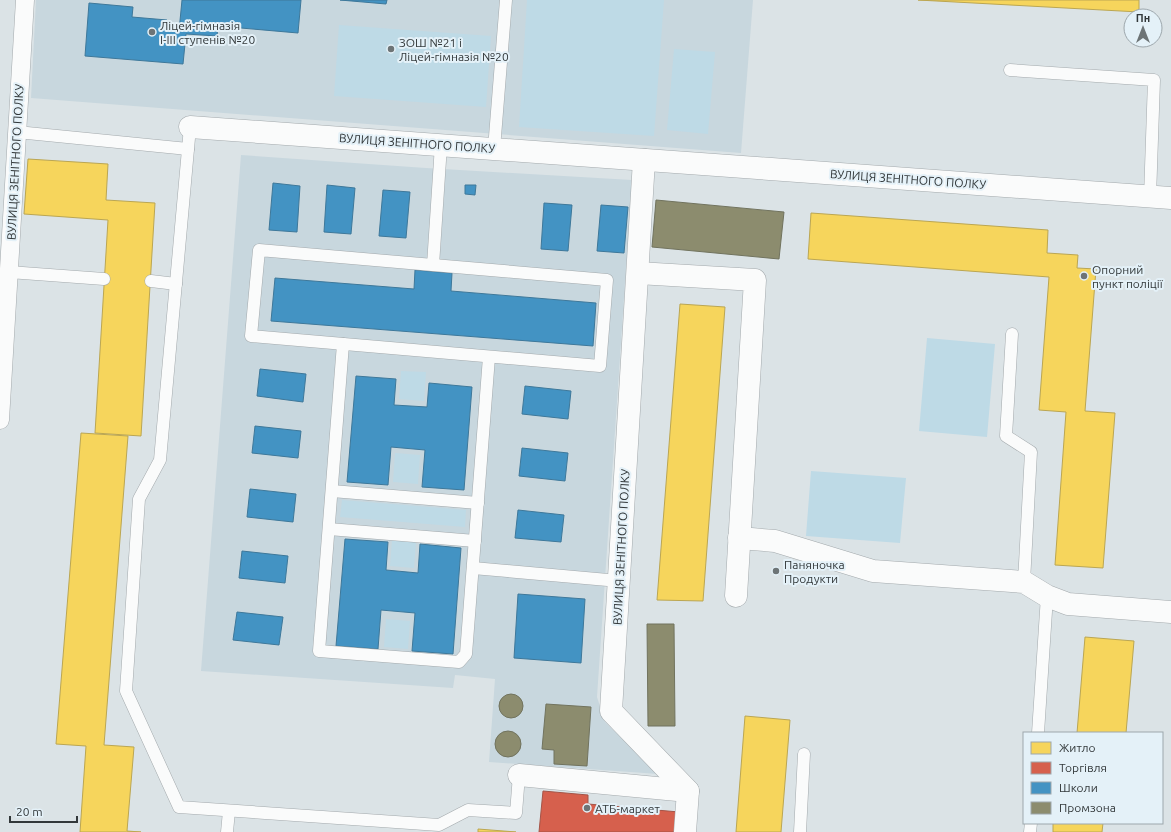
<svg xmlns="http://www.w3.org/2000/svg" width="1171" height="832" viewBox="0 0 1171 832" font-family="Ubuntu,sans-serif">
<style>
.built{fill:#c8d7de}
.green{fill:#bedae6}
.homes{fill:#f6d55c;stroke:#bba652}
.shops{fill:#d6604d;stroke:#a55447}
.schools{fill:#4393c3;stroke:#3e789a}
.industry{fill:#8c8c6e;stroke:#71735e}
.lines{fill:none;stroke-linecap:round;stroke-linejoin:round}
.service-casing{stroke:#a3a9ac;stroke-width:13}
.pedestrian-casing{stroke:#a3a9ac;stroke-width:19}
.minor-casing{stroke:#a3a9ac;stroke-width:23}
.service{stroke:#fafbfb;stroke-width:12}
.pedestrian{stroke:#fafbfb;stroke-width:18}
.minor{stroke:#fafbfb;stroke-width:22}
.poi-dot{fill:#6d7476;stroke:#e4f1f8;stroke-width:1.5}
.labels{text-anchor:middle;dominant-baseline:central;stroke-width:4;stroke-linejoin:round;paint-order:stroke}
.poi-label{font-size:12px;fill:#32383a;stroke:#e4f1f8;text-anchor:start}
.street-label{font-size:12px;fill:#32383a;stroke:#e4f1f8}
</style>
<rect width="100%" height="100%" fill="#dbe3e6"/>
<g class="built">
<polygon points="36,0 753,0 741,153 31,98"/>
<polygon points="241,155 426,168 632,180 597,697 605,722 658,774 489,762 495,679 455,675 453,688 201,671"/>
</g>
<g class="green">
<polygon points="527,0 664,0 654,136 519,127"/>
<polygon points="339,25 491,36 486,107 334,96"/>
<polygon points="674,49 715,52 708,134 667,130"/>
<polygon points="927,338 995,344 987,437 919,431"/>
<polygon points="401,371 426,372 424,401 399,399"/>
<polygon points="395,453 420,455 418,484 393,482"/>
<polygon points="811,471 906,478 900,543 806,536"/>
<polygon points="342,500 466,510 465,527 340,517"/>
<polygon points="392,540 416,542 414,568 390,566"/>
<polygon points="386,619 410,621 408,649 384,647"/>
</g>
<g class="homes">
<polygon points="918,0 1139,0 1139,12"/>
<polygon points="28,159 108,164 106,200 155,203 141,436 95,433 108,220 24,214"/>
<polygon points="811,213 1048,230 1047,253 1078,255 1077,268 1096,269 1085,411 1115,413 1103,568 1055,565 1066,412 1039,410 1049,277 808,259"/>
<polygon points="680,304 725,307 703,601 657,600"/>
<polygon points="81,433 128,436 104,745 134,747 127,831 141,832 80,832 86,746 56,744"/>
<polygon points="1085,637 1134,641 1126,733 1077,733"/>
<polygon points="745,716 790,720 781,832 736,832"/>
<polygon points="1053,823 1103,823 1102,832 1053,832"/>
<polygon points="478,829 516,832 478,832"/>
</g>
<polygon class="shops" points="543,791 588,795 588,804 679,812 677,832 539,832"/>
<g class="schools">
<polygon points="182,0 301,0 298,33 218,26 217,36 186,34 183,64 85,56 89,3 133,7 132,17 167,20 166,30 179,31"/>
<polygon points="340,0 387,0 386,4"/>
<polygon points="273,183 300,186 297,232 269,230"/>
<polygon points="327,185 355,188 351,234 324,232"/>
<polygon points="465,185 476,185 475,195 465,194"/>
<polygon points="383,190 410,192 406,238 379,236"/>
<polygon points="544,203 572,205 568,251 541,249"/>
<polygon points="601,205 628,207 624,253 597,251"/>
<polygon points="415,270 452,273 451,291 596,303 593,346 271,321 275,278 414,289"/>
<polygon points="260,369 306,374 303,402 257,396"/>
<polygon points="356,376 396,379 394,405 427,407 429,383 472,387 464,490 422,487 425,450 391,447 388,485 347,482"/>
<polygon points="525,386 571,391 568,419 522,414"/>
<polygon points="255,426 301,431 298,458 252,453"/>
<polygon points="522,448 568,453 565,481 519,476"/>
<polygon points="250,489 296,494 293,522 247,517"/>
<polygon points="518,510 564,515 561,542 515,538"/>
<polygon points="345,539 388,542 386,570 418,573 420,544 461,548 453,654 412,651 415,613 381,610 378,649 336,646"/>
<polygon points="242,551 288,556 285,583 239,578"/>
<polygon points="518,594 585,599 581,663 514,658"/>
<polygon points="237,612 283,617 279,645 233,640"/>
</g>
<g class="industry">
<polygon points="656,200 784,212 779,259 652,247"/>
<polygon points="647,624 674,624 675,726 648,726"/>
<circle cx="511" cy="706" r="12"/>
<polygon points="546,704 591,707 587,766 554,764 554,750 542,749"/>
<circle cx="508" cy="744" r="13"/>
</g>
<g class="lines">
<g class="service-casing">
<g id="service">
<polyline points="1010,70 1154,80 1150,197"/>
<polyline points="190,127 160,460 139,499 126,691 179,807 439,825 468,810 516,813 519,775"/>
<polyline points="17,132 188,149"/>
<polyline points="494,149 506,0"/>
<polygon points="259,250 607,280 600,366 251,336"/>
<polyline points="433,265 441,145"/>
<polyline points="9,272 104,279"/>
<polyline points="151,281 176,284"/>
<polyline points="1012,334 1006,436 1031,452 1024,582"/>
<polyline points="343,344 319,651 459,662 466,654 489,357"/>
<polyline points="332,491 478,503"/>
<polyline points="329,529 475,541"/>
<polyline points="473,568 619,581"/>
<polyline points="1038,733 1047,596"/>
<polyline points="227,832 229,811"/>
<polyline points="800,832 804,754"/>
<polyline points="1030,832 1031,823"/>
</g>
</g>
<g class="pedestrian-casing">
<polyline id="pedestrian" points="0,420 25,0"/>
</g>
<g class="minor-casing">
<g id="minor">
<polyline points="190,127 1171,198"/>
<polyline points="644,160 611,711 688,791 685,832"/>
<polyline points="638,273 755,280 736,596"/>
<polyline points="739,538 775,541 873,571 1024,582 1047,596 1068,604 1171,612"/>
<polyline points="519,775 688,791"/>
</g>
</g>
<use href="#service" class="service"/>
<use href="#pedestrian" class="pedestrian"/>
<use href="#minor" class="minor"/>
</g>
<g class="poi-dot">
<circle cx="152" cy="32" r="4"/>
<circle cx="391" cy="49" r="4"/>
<circle cx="1084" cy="276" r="4"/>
<circle cx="776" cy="571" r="4"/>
<circle cx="587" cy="808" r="4"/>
</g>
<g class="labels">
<g class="poi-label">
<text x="160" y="25">Ліцей-гімназія<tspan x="160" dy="14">I-III ступенів №20</tspan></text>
<text x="399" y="42">ЗОШ №21 і<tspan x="399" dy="14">Ліцей-гімназія №20</tspan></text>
<text x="1092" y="269">Опорний<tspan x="1092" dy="14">пункт поліції</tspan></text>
<text x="784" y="564">Паняночка<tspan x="784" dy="14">Продукти</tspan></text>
<text x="595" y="808">АТБ-маркет</text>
</g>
<g class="street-label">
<text transform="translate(417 143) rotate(4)">ВУЛИЦЯ ЗЕНІТНОГО ПОЛКУ</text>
<text transform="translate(15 162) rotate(-87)">ВУЛИЦЯ ЗЕНІТНОГО ПОЛКУ</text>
<text transform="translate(908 179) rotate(4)">ВУЛИЦЯ ЗЕНІТНОГО ПОЛКУ</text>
<text transform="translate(621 547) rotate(-87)">ВУЛИЦЯ ЗЕНІТНОГО ПОЛКУ</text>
</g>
</g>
<rect x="1023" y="732" width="140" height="92" fill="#e4f1f8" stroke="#9da7ac"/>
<rect x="1031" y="742" width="20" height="12" fill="#f6d55c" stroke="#9da7ac"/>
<text x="1059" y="752" font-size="12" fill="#32383a">Житло</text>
<rect x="1031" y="762" width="20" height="12" fill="#d6604d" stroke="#9da7ac"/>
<text x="1059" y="772" font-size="12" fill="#32383a">Торгівля</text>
<rect x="1031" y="782" width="20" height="12" fill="#4393c3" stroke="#9da7ac"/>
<text x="1059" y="792" font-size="12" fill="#32383a">Школи</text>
<rect x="1031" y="802" width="20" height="12" fill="#8c8c6e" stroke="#9da7ac"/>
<text x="1059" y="812" font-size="12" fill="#32383a">Промзона</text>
<g transform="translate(1143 28)"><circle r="19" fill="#e4f1f8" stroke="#9da7ac"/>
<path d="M0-3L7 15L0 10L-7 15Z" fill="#6d7476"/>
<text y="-6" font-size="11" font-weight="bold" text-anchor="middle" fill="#32383a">Пн</text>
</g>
<path d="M10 816v6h67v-6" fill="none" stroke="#32383a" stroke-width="2"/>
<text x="16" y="816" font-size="12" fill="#32383a" stroke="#e4f1f8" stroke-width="3" paint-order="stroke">20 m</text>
</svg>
